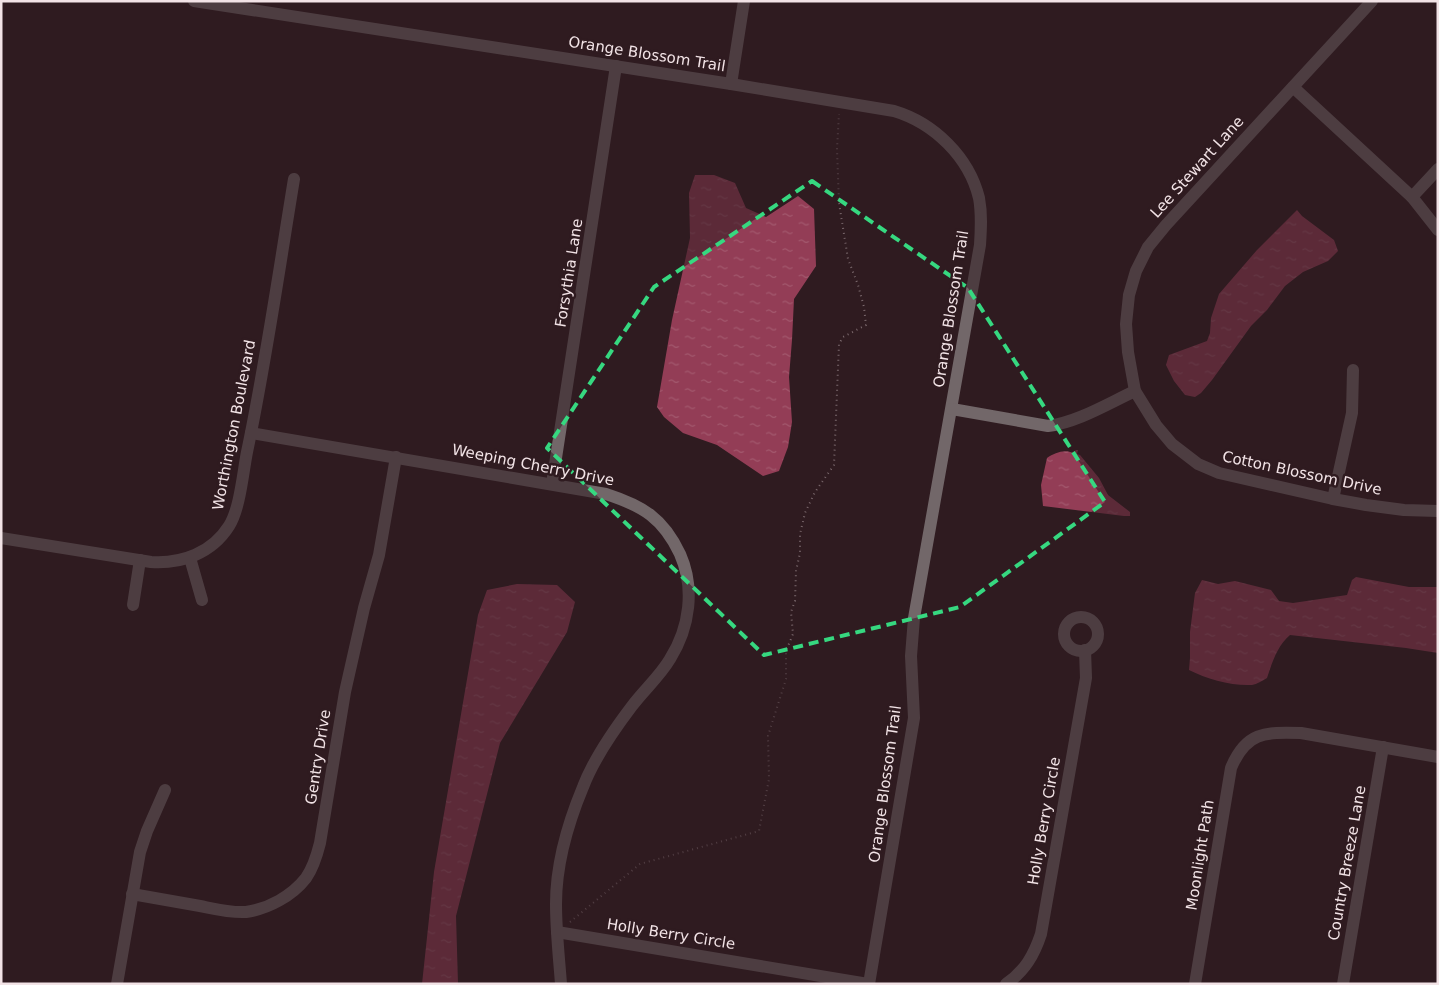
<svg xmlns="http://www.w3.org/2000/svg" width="1439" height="985" viewBox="0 0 1439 985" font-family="'DejaVu Sans',sans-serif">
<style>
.water{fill:url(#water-ripples)}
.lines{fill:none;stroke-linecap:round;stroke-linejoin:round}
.path{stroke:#7b696d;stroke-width:2;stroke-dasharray:1 4;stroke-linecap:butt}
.minor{stroke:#726769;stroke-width:12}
.marked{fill:none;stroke:#36d880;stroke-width:4;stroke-dasharray:10 6;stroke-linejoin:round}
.labels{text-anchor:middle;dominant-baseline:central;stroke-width:5;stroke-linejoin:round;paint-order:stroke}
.street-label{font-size:15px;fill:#f2e3e6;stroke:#2f1b20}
</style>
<defs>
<pattern id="water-ripples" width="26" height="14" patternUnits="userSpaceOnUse" patternTransform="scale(1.25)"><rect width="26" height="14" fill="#933d56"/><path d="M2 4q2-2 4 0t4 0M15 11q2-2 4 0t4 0" fill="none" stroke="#a3596e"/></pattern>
</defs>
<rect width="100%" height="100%" fill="#2f1b20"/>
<g class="water">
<polygon points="695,175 714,175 735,183 746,208 766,217 798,196 814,209 816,266 794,299 792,340 789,377 792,422 788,447 779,471 763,476 717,445 683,433 664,417 657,407 672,320 690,238 689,193"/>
<polygon points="1297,210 1302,216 1334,240 1338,251 1328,261 1303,272 1285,286 1267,310 1251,326 1212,380 1201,393 1195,397 1185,395 1174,381 1166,365 1169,355 1207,341 1210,333 1211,318 1219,294 1257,250"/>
<path d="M1076,450H1078L1077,454L1080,455L1099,478L1108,495L1130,512V516H1124L1043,506L1041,485L1047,458C1055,453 1064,449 1073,453Z"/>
<path d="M1356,577L1409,587H1438V653L1406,648L1290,635C1277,646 1272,663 1267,678C1262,681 1257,684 1252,685C1231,686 1207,679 1189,670L1190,658V632L1195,593L1202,580L1218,584L1235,581L1271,590L1279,601L1293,603L1347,595L1352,580Z"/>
<polygon points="517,584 557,585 575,602 567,632 500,743 456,916 458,984 422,984 434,872 478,615 487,590"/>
</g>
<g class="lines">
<polyline class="path" points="570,922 640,864 759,831 769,779 768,736 786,679 786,651 793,634 791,612 795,601 796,571 800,553 800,534 805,513 815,492 834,465 839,344 843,337 866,325 864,307 858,285 848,259 839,203 837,149 839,114"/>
<g class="minor">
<path d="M194,1L731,84L894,111C934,123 969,157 979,198C982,214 981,229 980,245L914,618L911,656L914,718L869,984"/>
<polyline points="1372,1 1166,225 1148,247 1136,271 1129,295 1126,324 1128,352 1135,391 1156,425 1172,444 1198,464 1219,473 1333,499 1366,505 1404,510 1438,511"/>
<polyline points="731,84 744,1"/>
<polyline points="1293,87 1412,197 1438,230"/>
<polyline points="1412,197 1438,169"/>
<path d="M952,409L1048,426C1078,422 1107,404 1135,391"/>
<path d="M251,433L606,494C643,506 663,518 680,554C695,588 690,627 670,659C660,676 644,690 632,706C613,731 594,758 583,787C568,823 556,865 556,904C556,931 559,957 561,984"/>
<polyline points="552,484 616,66"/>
<polyline points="1333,499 1352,413 1353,370"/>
<path d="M1,538L151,562C182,564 212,553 229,526C240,509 243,472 247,452C266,362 279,270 294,179"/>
<polyline points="190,558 202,600"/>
<polyline points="133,605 140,560"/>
<circle cx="1081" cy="634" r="17"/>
<path d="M132,894C155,898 178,902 200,906C215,909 231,913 246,912C268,909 292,896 306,878C313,868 317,855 320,843L345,692L364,608L379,555L396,457"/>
<polyline points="557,932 868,984"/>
<polyline points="117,984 140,852 147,831 165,790"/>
<path d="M1006,984C1025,971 1034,955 1041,934L1086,678L1085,650"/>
<path d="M1195,984L1231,768C1246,732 1264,732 1301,733L1438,757"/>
<polyline points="1343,984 1383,747"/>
</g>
</g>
<path d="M0 0H1439V985H0ZM812,181L968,288L1105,502L960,607L764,655L547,448L654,287Z" fill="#2f1b20" fill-opacity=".55" fill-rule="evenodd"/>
<path class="marked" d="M812,181L968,288L1105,502L960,607L764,655L547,448L654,287Z"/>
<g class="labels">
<g class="street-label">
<text transform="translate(647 54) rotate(9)">Orange Blossom Trail</text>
<text transform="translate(1197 167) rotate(-48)">Lee Stewart Lane</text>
<text transform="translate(569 273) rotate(-81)">Forsythia Lane</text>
<text transform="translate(951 309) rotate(-81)">Orange Blossom Trail</text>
<text transform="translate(234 425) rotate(-79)">Worthington Boulevard</text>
<text transform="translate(533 465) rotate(11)">Weeping Cherry Drive</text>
<text transform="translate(1302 473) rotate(12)">Cotton Blossom Drive</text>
<text transform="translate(318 757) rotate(-81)">Gentry Drive</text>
<text transform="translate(885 784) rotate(-82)">Orange Blossom Trail</text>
<text transform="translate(1044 821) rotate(-80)">Holly Berry Circle</text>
<text transform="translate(1200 855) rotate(-81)">Moonlight Path</text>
<text transform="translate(1347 863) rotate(-80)">Country Breeze Lane</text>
<text transform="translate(671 934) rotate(9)">Holly Berry Circle</text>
</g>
</g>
<rect width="1439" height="985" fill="none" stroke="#f2e3e6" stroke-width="5"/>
</svg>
